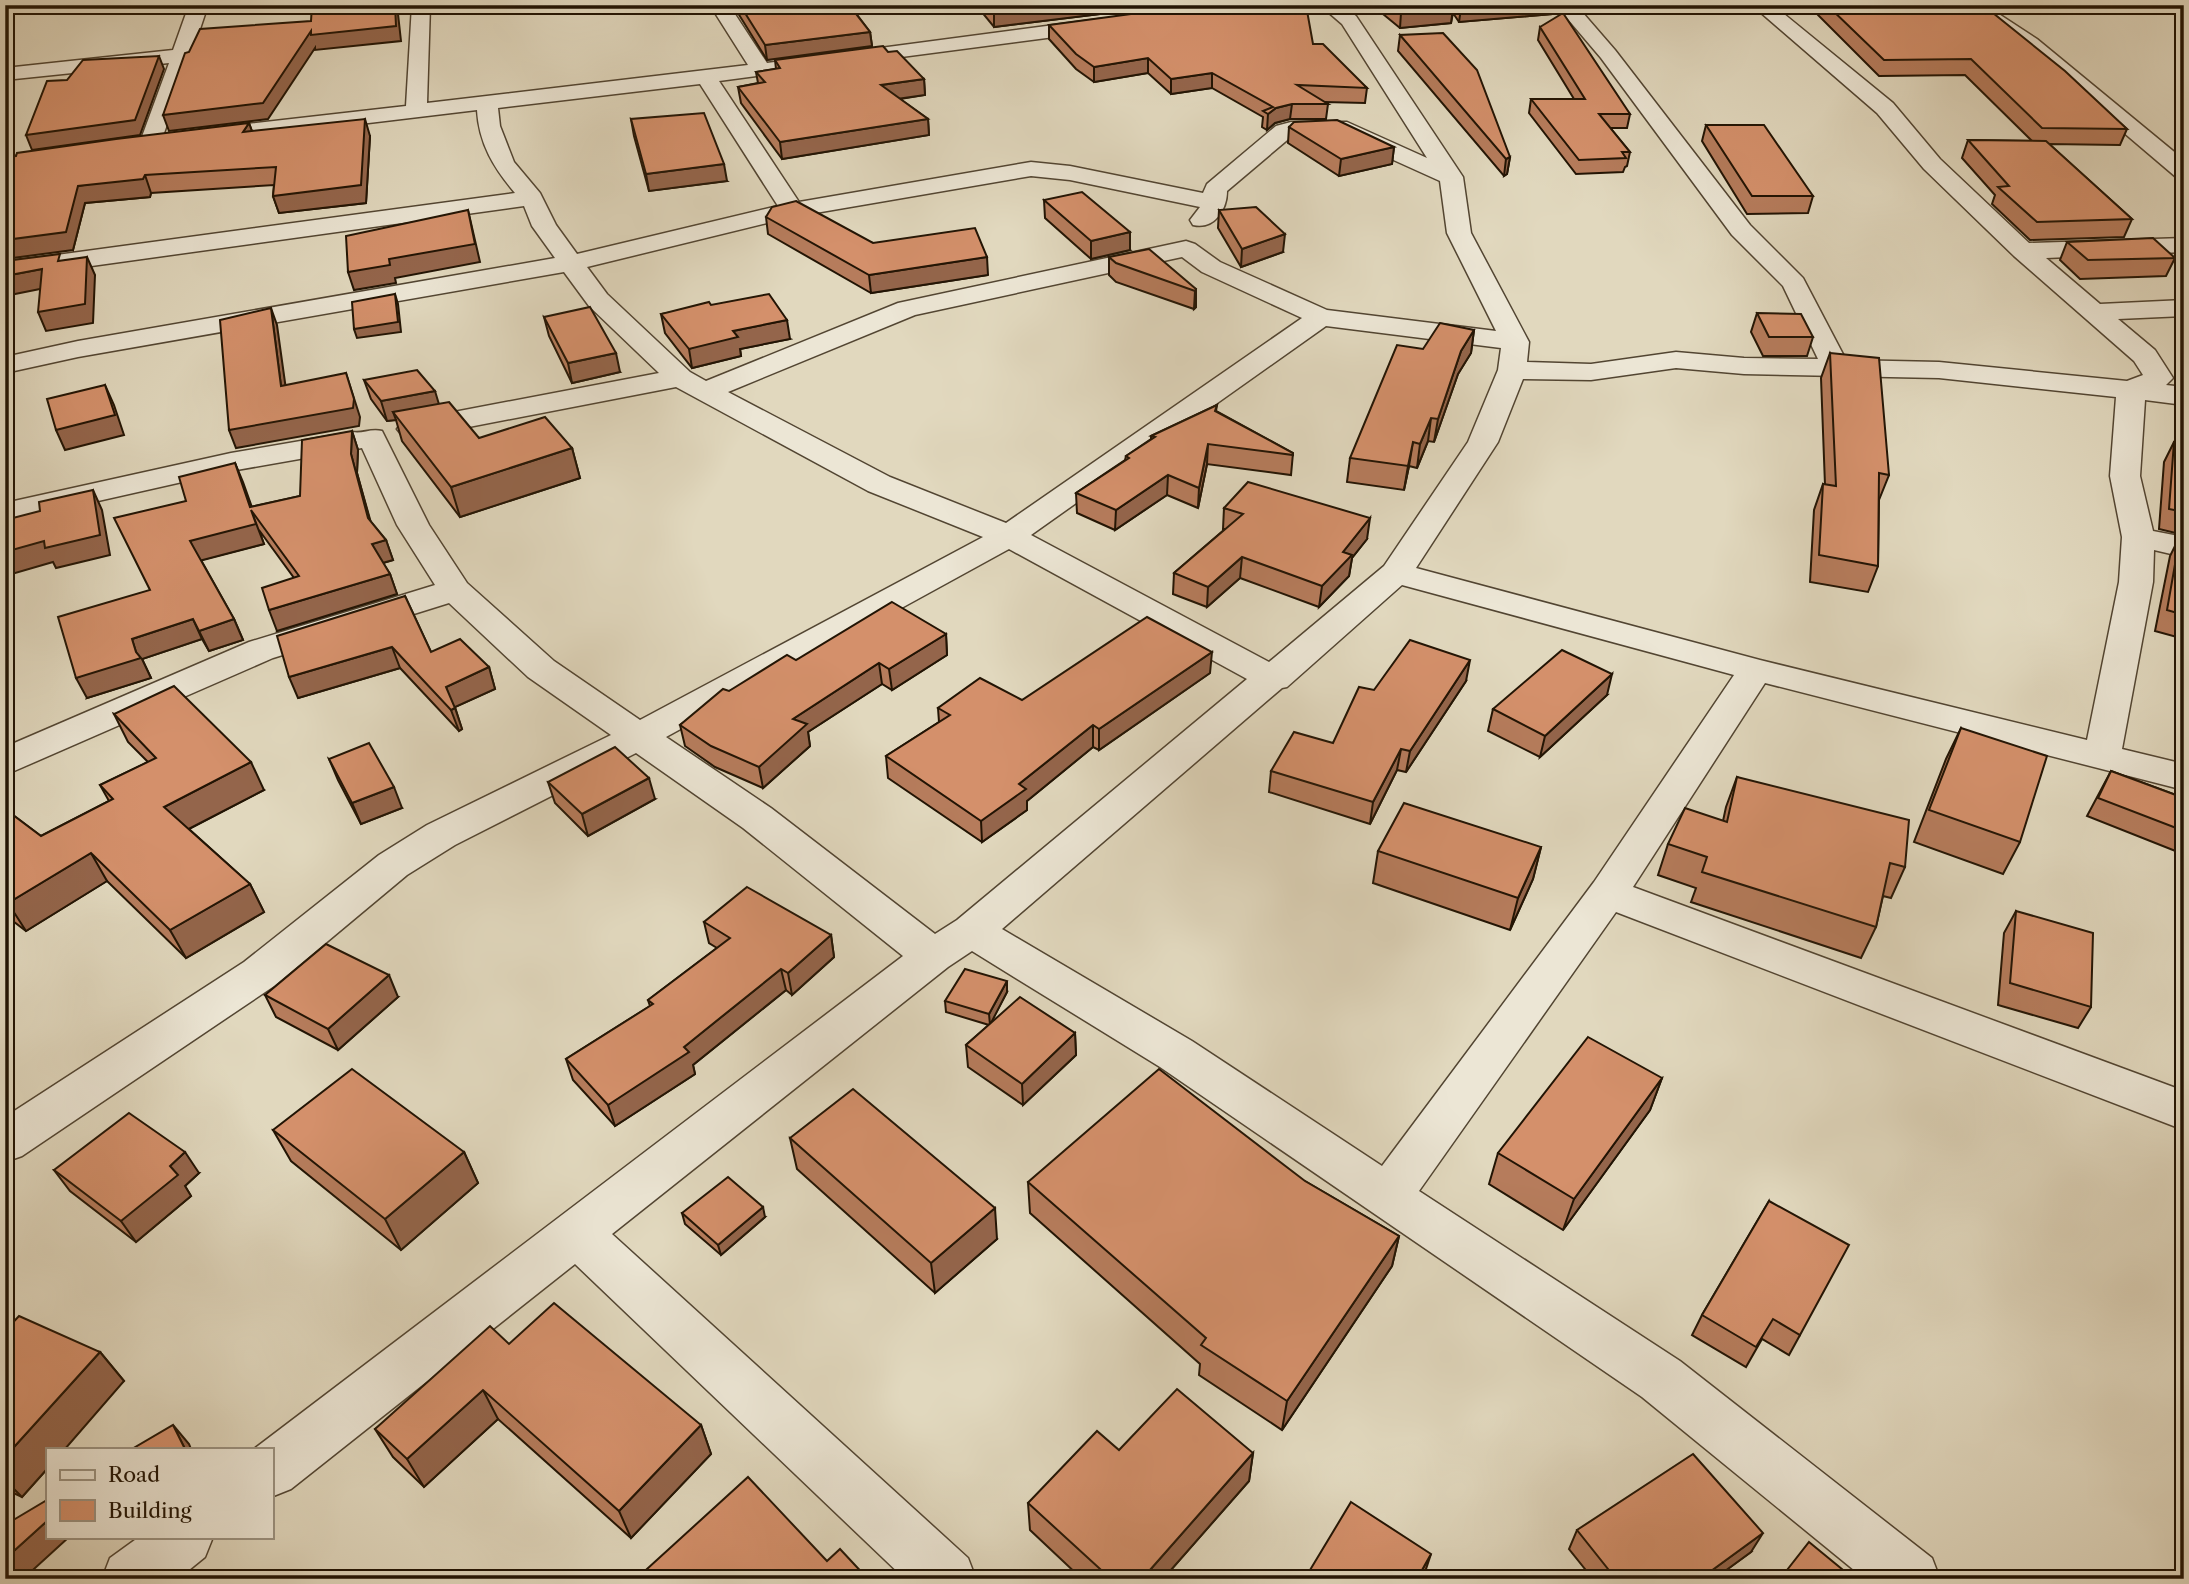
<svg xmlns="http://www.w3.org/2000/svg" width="2189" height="1584" viewBox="0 0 2189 1584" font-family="'Libre Caslon Text',serif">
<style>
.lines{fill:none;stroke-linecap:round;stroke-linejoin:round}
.minor-casing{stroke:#524532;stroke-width:3}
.minor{fill:#ece6d5;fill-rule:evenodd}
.wall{fill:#b67c5c;stroke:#221404;stroke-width:2}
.shaded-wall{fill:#94654b;stroke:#221404;stroke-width:2}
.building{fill:#d4906b;stroke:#221404;stroke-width:2}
</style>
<rect width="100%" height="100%" fill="#e1d8be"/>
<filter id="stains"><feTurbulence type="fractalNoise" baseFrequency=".00286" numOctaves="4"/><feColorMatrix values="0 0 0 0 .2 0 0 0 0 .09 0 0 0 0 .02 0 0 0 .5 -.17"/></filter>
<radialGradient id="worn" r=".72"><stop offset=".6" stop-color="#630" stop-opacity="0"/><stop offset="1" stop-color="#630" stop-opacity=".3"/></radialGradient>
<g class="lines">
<g class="minor-casing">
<g id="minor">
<polygon points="189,5 208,5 192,53 194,55 190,60 159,147 143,147 140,142 169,63 5,80 5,68 173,50"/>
<path d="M412,5H430L427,103L748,65L710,5H729L767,63L1100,19L1110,25L1100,31L719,81L799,202L1031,162L1070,166L1203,193L1207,184L1276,126L1291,122H1347L1427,158L1342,24L1320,5H1341L1356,16L1463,177L1471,233L1529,342L1527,362L1591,364L1676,352L1744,358L1818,359L1783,286L1732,235L1601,58L1556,5H1576L1615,50L1750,225L1803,278L1846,360L1939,362L2127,381L2143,375L2134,361L2014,256L1924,169L1877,113L1752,5H1773L1893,103L1940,159L2029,243L2184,238V252L2046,258L2100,304L2184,300V316L2118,319L2155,350L2173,378L2166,385L2184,387V405L2145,400L2140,476L2153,531L2184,537V557L2154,550L2153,582L2122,749L2184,764V790L1765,683L1633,887L2184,1091V1130L1616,912L1419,1191L1680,1361L1932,1558L1940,1579H1865L1642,1397L1160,1067L972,951L948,967L612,1234L968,1558L976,1579H905L575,1264L291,1489L271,1497V1449H254L903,956L743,828L636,753L455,845L407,875L274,986L22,1156L5,1162V1117L244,962L379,855L427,825L611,735L528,677L449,603L273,658L5,775V747L249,642L435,585L397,525L362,448L231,471L5,522V503L231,453L353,432C362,434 371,428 382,431L429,525L467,583L554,661L640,720L983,537L868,491L676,387L412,438L402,435L397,429L402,423L412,420L659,373L589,306L564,272L78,357L5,373V357L78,341L555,258L532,226L524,206L5,278V262L515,193C494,168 479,144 477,110L202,143L194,141L191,136L194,131L202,129L406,106ZM700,84L778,206L577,254L556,225L540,193L514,162L500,126L498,108ZM1336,134L1440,181L1447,233L1496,331L1327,310L1220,262L1195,244L1186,241L898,303L706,381L690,372L607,294L587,267L792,217L1031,176L1070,180L1200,207L1190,220L1193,225C1214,230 1227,210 1227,191L1292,136ZM1182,257L1202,272L1302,318L1006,523L890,477L728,392L915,315ZM1326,326L1501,348L1498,370L1468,442L1384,566L1269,662L1031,535ZM1676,368L1744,374L1939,378L2116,397L2110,476L2122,537L2119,582L2087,740L1760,660L1416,568L1498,442L1523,379L1591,380ZM1009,549L1247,679L957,920L935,934L771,808L666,737ZM1402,585L1734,675L1594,882L1382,1166L1192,1041L1002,929L1282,688L1287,687Z"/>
<polygon points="1963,5 1985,5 2037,39 2184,160 2184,179 2176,177 2023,47"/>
<polygon points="139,1537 213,1537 205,1557 178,1579 102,1579 110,1558"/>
</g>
</g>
<use href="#minor" class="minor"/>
</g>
<g class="wall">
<polygon points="733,5 908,5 855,12 870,32 872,46 767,60"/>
<polygon points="976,5 1174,5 994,27"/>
<polygon points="1372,5 1554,5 1552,14 1459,22 1453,13 1451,23 1400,28"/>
<polygon points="1821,5 1983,5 2127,129 2120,145 2049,144 2132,219 2124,237 2030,240 1992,204 1995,195 1962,158 1968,140 2032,141 1965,75 1879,76 1818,15"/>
<polygon points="1049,25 1313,44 1367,88 1365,103 1324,102 1328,104 1326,119 1290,119 1275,123 1267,130 1262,127 1263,117 1212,88 1171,94 1148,73 1094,82 1076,69 1049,39"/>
<polygon points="1540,27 1630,114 1627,128 1610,128 1630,152 1627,166 1625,167 1623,172 1576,174 1529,113 1531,99 1574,99 1538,40"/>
<polygon points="1400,35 1510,157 1507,174 1504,176 1398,51"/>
<polygon points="888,52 924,79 925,95 900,99 928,119 929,135 782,159 741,103 738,87 758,83 756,72 776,69 775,60"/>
<polygon points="631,119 727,181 649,191 634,136"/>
<polygon points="249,123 252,131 370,136 366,203 279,213 273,196 274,185 151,193 150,197 85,203 73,250 5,157"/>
<polygon points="1706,125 1813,196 1808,213 1747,214 1702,141"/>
<polygon points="1289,127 1394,147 1392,164 1339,176 1288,143"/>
<polygon points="1044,200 1130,250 1091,259 1045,218"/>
<polygon points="1219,210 1283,252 1241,267 1218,228"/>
<polygon points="766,217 873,243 988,275 871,293 768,234"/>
<polygon points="2067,242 2175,258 2166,276 2080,279 2060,260"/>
<polygon points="1109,257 1196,289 1196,307 1194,309 1116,282 1109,275"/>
<polygon points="711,305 790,339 740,349 741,356 692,368 665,333 661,314"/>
<polygon points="1757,313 1813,337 1807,356 1763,356 1751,332"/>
<polygon points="544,317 620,372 572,383 549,336"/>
<polygon points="1474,330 1471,353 1458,374 1434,442 1428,441 1417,468 1409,466 1404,490 1347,482 1350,458 1423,349"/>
<polygon points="1830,353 1889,475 1879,500 1878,566 1868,592 1810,582 1814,510 1823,484 1825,485 1821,378"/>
<polygon points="364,380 439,404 479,438 572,448 580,478 460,517 402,441 396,420 387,421 371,399"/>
<polygon points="1217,405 1216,411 1293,453 1291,475 1207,464 1198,508 1167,495 1115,530 1077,513 1076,493 1125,460 1126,456 1151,439 1151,436"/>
<polygon points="352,431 358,450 357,473 370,521 386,540 393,560 383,563 390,574 397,594 277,631 294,578 259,530 264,544 201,560 234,619 243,640 209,651 202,639 142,659 151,678 87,698 150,590 186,501 235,463 251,507 300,496"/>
<polygon points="2174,442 2184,444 2184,535 2159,529 2164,462"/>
<polygon points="1224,508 1367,539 1352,558 1349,576 1319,607 1240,578 1207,607 1173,594 1174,573 1225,529 1223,529"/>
<polygon points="2180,536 2184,537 2184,639 2155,631 2170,556"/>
<polygon points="405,596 431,652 489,667 495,689 455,707 462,729 459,731 400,668 298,698"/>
<polygon points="946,634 947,655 892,690 882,684 808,732 810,746 763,788 715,767 685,746 680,725 729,691 796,660"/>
<polygon points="1210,673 1099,750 1093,747 1027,801 1027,810 982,842 888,778 886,756 939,722 938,708 1022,700"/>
<polygon points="1466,681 1406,772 1397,770 1370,824 1269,792 1271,771 1333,743 1374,690"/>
<polygon points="1607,695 1540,757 1488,731 1493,709"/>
<polygon points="114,714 264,790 189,829 250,884 264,912 186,958 107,881 26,931 5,915 5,809 41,836 109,801 100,785 148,762 128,742"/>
<polygon points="1961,728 2020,842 2003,874 1914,842 1946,759"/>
<polygon points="329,759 402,808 361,824 338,780"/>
<polygon points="2111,771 2184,798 2184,879 2179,877 2178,852 2087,816"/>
<polygon points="1737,777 1905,867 1891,898 1883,896 1876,927 1861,958 1691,902 1696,888 1658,875 1668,844 1723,821 1726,807"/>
<polygon points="548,782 655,799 588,836 555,803"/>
<polygon points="1541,847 1533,879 1510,930 1373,883 1378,851"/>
<polygon points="2016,911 2091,1007 2078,1028 1998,1005 2004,933"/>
<polygon points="704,922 831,935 834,957 792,995 786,990 693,1065 695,1074 615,1126 573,1080 566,1059 650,1006 648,1000 717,948 709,943"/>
<polygon points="1007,992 990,1024 1075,1033 1076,1055 1023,1105 968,1067 966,1045 989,1025 946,1012 945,1001"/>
<polygon points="265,995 398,997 338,1050 276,1017"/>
<polygon points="1662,1078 1650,1110 1563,1230 1489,1184 1498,1153"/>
<polygon points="273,1130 464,1152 478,1183 401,1250 291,1161"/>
<polygon points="790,1138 997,1239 935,1293 797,1169"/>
<polygon points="54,1170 199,1173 185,1186 191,1196 136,1242 70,1191"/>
<polygon points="1305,1181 1399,1236 1392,1266 1282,1430 1199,1375 1200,1364 1030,1213 1028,1182"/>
<polygon points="1769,1201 1800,1335 1789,1355 1762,1339 1746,1367 1692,1335 1702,1315"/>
<polygon points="682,1213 765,1217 721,1255 685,1224"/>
<polygon points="5,1331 100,1352 124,1381 47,1449 47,1469 22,1497 5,1489"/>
<polygon points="509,1344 701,1425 711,1454 631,1538 498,1419 424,1487 393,1457 375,1429"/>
<polygon points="1119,1450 1253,1453 1249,1481 1163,1579 1082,1579 1030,1530 1028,1503"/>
<polygon points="1577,1530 1751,1552 1714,1579 1593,1579 1569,1549"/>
</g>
<g class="shaded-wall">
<polygon points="395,5 397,5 401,41 315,50 315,48 268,119 169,131 163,115 311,31"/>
<polygon points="508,5 566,5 567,9 510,14"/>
<polygon points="845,5 908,5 845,13"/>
<polygon points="1058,5 1174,5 994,27 994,13"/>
<polygon points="1494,5 1554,5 1552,14 1459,22 1461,8"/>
<polygon points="1453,9 1451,23 1400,28 1401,13"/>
<polygon points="870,32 872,46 767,60 765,45"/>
<polygon points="159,56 164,69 140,135 32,150 26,135"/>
<polygon points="1148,58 1148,73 1094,82 1094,67"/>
<polygon points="1212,73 1212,88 1171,94 1171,79"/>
<polygon points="924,79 925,95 883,101 881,85"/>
<polygon points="1292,104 1290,119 1275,123 1267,130 1268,114 1276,108"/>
<polygon points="365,119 370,136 366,203 279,213 273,196"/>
<polygon points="928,119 929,135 782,159 780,142"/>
<polygon points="249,123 255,140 243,132"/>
<polygon points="1394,147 1392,164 1339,176 1341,159"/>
<polygon points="1510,157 1507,174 1504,176 1506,159"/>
<polygon points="724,164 727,181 649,191 646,174"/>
<polygon points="145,175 151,193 150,197 85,203 73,250 5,259 5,240 78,186"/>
<polygon points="468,210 480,262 395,278 396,283 354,290 348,272 389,259"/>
<polygon points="1130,232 1130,250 1091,259 1091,241"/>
<polygon points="1285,234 1283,252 1241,267 1242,249"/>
<polygon points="87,257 95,275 93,323 46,331 38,312"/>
<polygon points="987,257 988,275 871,293 869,275"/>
<polygon points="42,269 50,287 5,296 5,276"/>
<polygon points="1196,289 1196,307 1194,309 1195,291"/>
<polygon points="395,294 398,304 401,332 357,338 354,329"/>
<polygon points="271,308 277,325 288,404 281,386"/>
<polygon points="787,320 790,339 740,349 741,356 692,368 689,349 733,331"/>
<polygon points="1474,330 1471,353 1458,374 1434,442 1438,419 1461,351"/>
<polygon points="616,353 620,372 572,383 568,363"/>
<polygon points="346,373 360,417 359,426 236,448 229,430"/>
<polygon points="105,385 114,405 124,435 65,450 56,430"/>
<polygon points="435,391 441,411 393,412 396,420 387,421 381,401"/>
<polygon points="1431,418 1428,441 1417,468 1420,444"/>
<polygon points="352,431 358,450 357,473 375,537 368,518 351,454"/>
<polygon points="1413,442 1409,466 1404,490 1408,466"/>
<polygon points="1208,444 1207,464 1198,508 1199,488"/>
<polygon points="572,448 580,478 460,517 451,487"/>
<polygon points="235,463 243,482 254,513 252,511"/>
<polygon points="1168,475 1167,495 1115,530 1116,510"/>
<polygon points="93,490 102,510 110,555 56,568 53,562 5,576 5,552"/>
<polygon points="251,510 264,544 199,561 190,541"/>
<polygon points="1370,518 1367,539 1352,558 1349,576 1319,607 1322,586 1343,552"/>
<polygon points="386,540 393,560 379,564 372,544"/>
<polygon points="1242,557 1240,578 1207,607 1208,587"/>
<polygon points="390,574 397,594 277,631 269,610"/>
<polygon points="193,619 202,639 142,659 151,678 87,698 76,678 136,652 132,639"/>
<polygon points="234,619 243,640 209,651 199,631"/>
<polygon points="946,634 947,655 892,690 889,669"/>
<polygon points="392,647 400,668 298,698 289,677"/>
<polygon points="1212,652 1210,673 1099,750 1099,729"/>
<polygon points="1470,660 1466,681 1406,772 1410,751"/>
<polygon points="879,663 882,684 808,732 810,746 763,788 759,767 793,719"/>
<polygon points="489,667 495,689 453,708 446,687"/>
<polygon points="1612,674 1607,695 1540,757 1545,736"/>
<polygon points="455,708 462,729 459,731 451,710"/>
<polygon points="1093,725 1093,747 1027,801 1027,810 982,842 981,821 1019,784"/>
<polygon points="1401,749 1397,770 1370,824 1373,802"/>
<polygon points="251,762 264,790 179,834 164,807"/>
<polygon points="649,778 655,799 588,836 582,814"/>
<polygon points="394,787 402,808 361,824 352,803"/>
<polygon points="1541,847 1533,879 1510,930 1518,898"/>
<polygon points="91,853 107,881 26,931 8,903"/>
<polygon points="250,884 264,912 186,958 170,930"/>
<polygon points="831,935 834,957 792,995 788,973"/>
<polygon points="781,969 786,990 693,1065 695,1074 615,1126 608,1105 684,1047"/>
<polygon points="389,975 398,997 338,1050 328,1029"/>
<polygon points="1007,981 1007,992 990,1025 989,1014"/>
<polygon points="1075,1033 1076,1055 1023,1105 1022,1084"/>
<polygon points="1662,1078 1650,1110 1563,1230 1574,1199"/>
<polygon points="185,1152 199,1173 185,1186 191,1196 136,1242 121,1221 170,1166"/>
<polygon points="464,1152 478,1183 401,1250 385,1219"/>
<polygon points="763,1207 765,1217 721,1255 718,1245"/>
<polygon points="995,1208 997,1239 935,1293 931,1263"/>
<polygon points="1399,1236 1392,1266 1282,1430 1287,1401"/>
<polygon points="100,1352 124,1381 65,1449 47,1449 47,1469 22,1497 5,1480 5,1457"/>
<polygon points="483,1390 498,1419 424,1487 407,1459"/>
<polygon points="173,1425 189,1444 191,1449 185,1449"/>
<polygon points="701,1425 711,1454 631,1538 619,1511"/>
<polygon points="1253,1453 1249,1481 1163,1579 1142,1579"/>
<polygon points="47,1521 47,1537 69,1537 23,1579 5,1579 5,1559"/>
<polygon points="1763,1533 1751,1552 1714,1579 1700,1579"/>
<polygon points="1431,1554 1425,1572 1421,1579 1417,1579"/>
</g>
<g class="building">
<polygon points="312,5 395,5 396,26 311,35 311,31 263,103 163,115 185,53 189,52 200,29 311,21"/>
<polygon points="740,5 849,5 870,32 765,45"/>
<polygon points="988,5 1058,5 994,13"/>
<polygon points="1198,5 1306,5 1313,44 1323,44 1367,88 1297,85 1328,104 1292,104 1276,108 1268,114 1263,111 1273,107 1212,73 1171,79 1148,58 1094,67 1076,54 1049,25"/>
<polygon points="1391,5 1452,5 1453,9 1401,13"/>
<polygon points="1459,5 1494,5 1461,8"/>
<polygon points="1827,5 1983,5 2065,71 2127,129 2042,128 1971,59 1884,60"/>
<polygon points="1563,13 1630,114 1599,114 1630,152 1622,152 1626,158 1579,160 1531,99 1585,99 1540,27"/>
<polygon points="1443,33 1477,70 1510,157 1506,159 1400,35"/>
<polygon points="883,46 888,52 897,51 924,79 881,85 928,119 780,142 738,87 765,82 756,72 780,68 775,60"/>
<polygon points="159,56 135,120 26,135 47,81 67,80 83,60"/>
<polygon points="704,113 724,164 646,174 631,119"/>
<polygon points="365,119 361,185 273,196 276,167 145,175 143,179 78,186 66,232 5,240 5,157 16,156 17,153 116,139 249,123 243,132"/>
<polygon points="1337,120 1394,147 1341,159 1289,127 1294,122"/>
<polygon points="1706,125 1764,125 1813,196 1752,196"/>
<polygon points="1968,140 2046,141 2132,219 2037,222 1998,187 2009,186"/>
<polygon points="1082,192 1130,232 1091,241 1044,200"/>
<polygon points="796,201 873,243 975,228 987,257 869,275 766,217 772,207"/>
<polygon points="1256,207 1285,234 1242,249 1219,210"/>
<polygon points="468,210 475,244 389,259 390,265 348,272 346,236"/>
<polygon points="2153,238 2175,258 2088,260 2067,242"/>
<polygon points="1149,249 1196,289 1195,291 1116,263 1109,257"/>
<polygon points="60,254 58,261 87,257 85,304 38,312 42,269 5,276 5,261"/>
<polygon points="395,294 398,322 354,329 352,302"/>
<polygon points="769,294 787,320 733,331 738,337 689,349 661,314 709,302 711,305"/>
<polygon points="590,307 616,353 568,363 544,317"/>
<polygon points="271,308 281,386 346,373 354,399 353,408 229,430 220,320"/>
<polygon points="1757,313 1801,314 1813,337 1769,337"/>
<polygon points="1440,323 1474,330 1461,351 1438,419 1431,418 1420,444 1413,442 1408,466 1350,458 1397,345 1423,349"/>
<polygon points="1830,353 1879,358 1889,475 1879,473 1878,566 1819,555 1823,484 1836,486"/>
<polygon points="417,370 435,391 381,401 364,380"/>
<polygon points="105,385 115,415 56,430 47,399"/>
<polygon points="449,402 479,438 545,417 572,448 451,487 393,412"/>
<polygon points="1217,405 1215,411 1293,453 1293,455 1208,444 1199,488 1168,475 1116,510 1076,493 1129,458 1126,456 1155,437 1151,436"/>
<polygon points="352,431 351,454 368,518 386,540 372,544 390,574 269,610 262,588 299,576 251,510 256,524 190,541 234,619 199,631 193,619 132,639 136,652 141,658 76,678 58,617 150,590 114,518 186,501 179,477 235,463 250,507 300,496 302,440"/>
<polygon points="2174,442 2184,444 2184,512 2169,509"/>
<polygon points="1248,482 1370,518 1343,552 1352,555 1322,586 1242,557 1208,587 1174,573 1243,514 1224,508"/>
<polygon points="93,490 100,535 45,548 44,541 5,552 5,520 40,511 39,502"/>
<polygon points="2180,536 2184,537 2184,615 2167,610"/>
<polygon points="405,596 431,652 460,639 489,667 446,687 455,708 451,710 392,647 289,677 277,636"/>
<polygon points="892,602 946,634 889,669 879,663 793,719 807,724 759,767 711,746 680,725 723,689 729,691 787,655 796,660"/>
<polygon points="1147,617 1212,652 1099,729 1093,725 1019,784 1026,789 981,821 886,756 950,715 938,708 980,678 1022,700"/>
<polygon points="1410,640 1470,660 1410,751 1401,749 1373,802 1271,771 1294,732 1333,743 1359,687 1374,690"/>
<polygon points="1562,650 1612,674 1545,736 1493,709"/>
<polygon points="174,686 251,762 164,807 250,884 170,930 91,853 8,903 5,901 5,809 41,836 113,799 100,785 156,758 114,714"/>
<polygon points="1961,728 2047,756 2020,842 1929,810"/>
<polygon points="369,743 394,787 352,803 329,759"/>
<polygon points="615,747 649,778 582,814 548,782"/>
<polygon points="2111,771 2184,798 2184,831 2098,798"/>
<polygon points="1737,777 1909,820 1905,867 1890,863 1876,927 1702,872 1707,857 1668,844 1685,808 1727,822"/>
<polygon points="1404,803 1541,847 1518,898 1378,851"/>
<polygon points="747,887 831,935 788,973 781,969 684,1047 689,1052 608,1105 566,1059 653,1004 648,1000 730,938 704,922"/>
<polygon points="2016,911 2093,933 2091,1007 2010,983"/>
<polygon points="326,944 389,975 328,1029 265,995"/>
<polygon points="965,969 1007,981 989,1014 945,1001"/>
<polygon points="1020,997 1075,1033 1022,1084 966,1045"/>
<polygon points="1588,1037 1662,1078 1574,1199 1498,1153"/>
<polygon points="352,1069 464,1152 385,1219 273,1130"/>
<polygon points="1159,1069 1305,1181 1399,1236 1287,1401 1201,1345 1206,1338 1028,1182"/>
<polygon points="853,1089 995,1208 931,1263 790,1138"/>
<polygon points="129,1113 185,1152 170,1166 178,1175 121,1221 54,1170"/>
<polygon points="728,1177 763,1207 718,1245 682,1213"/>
<polygon points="1769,1201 1849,1245 1800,1335 1773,1319 1756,1347 1702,1315"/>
<polygon points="554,1303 701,1425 619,1511 483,1390 407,1459 375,1429 490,1326 509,1344"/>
<polygon points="19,1316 100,1352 5,1457 5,1331"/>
<polygon points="1177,1389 1253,1453 1142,1579 1111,1579 1028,1503 1097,1431 1119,1450"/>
<polygon points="173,1425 185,1449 132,1449"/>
<polygon points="1693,1454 1763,1533 1700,1579 1616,1579 1577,1530"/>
<polygon points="748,1477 827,1561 840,1549 868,1579 636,1579"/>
<polygon points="47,1500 47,1521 5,1559 5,1525"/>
<polygon points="1351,1502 1431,1554 1417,1579 1312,1579 1307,1575"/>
<polygon points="1809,1542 1854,1579 1780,1579"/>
<polygon points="550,1572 558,1579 543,1579"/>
</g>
<rect width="2189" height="1584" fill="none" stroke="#e1d8be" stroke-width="28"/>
<rect x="7" y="7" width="2175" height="1570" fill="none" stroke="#221404" stroke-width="3.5"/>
<rect x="14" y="14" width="2161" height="1556" fill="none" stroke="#221404" stroke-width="2"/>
<rect x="46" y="1448" width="228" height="91" fill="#ece6d5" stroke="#9b9281" stroke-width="2"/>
<rect x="60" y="1470" width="35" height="10" fill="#ece6d5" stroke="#9b9281" stroke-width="2"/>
<text x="108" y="1482" font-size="21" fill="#221404">Road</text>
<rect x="60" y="1500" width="35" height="21" fill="#d4906b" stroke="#9b9281" stroke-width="2"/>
<text x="108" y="1518" font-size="21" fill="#221404">Building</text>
<rect width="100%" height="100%" filter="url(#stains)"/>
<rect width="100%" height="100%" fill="url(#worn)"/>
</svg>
